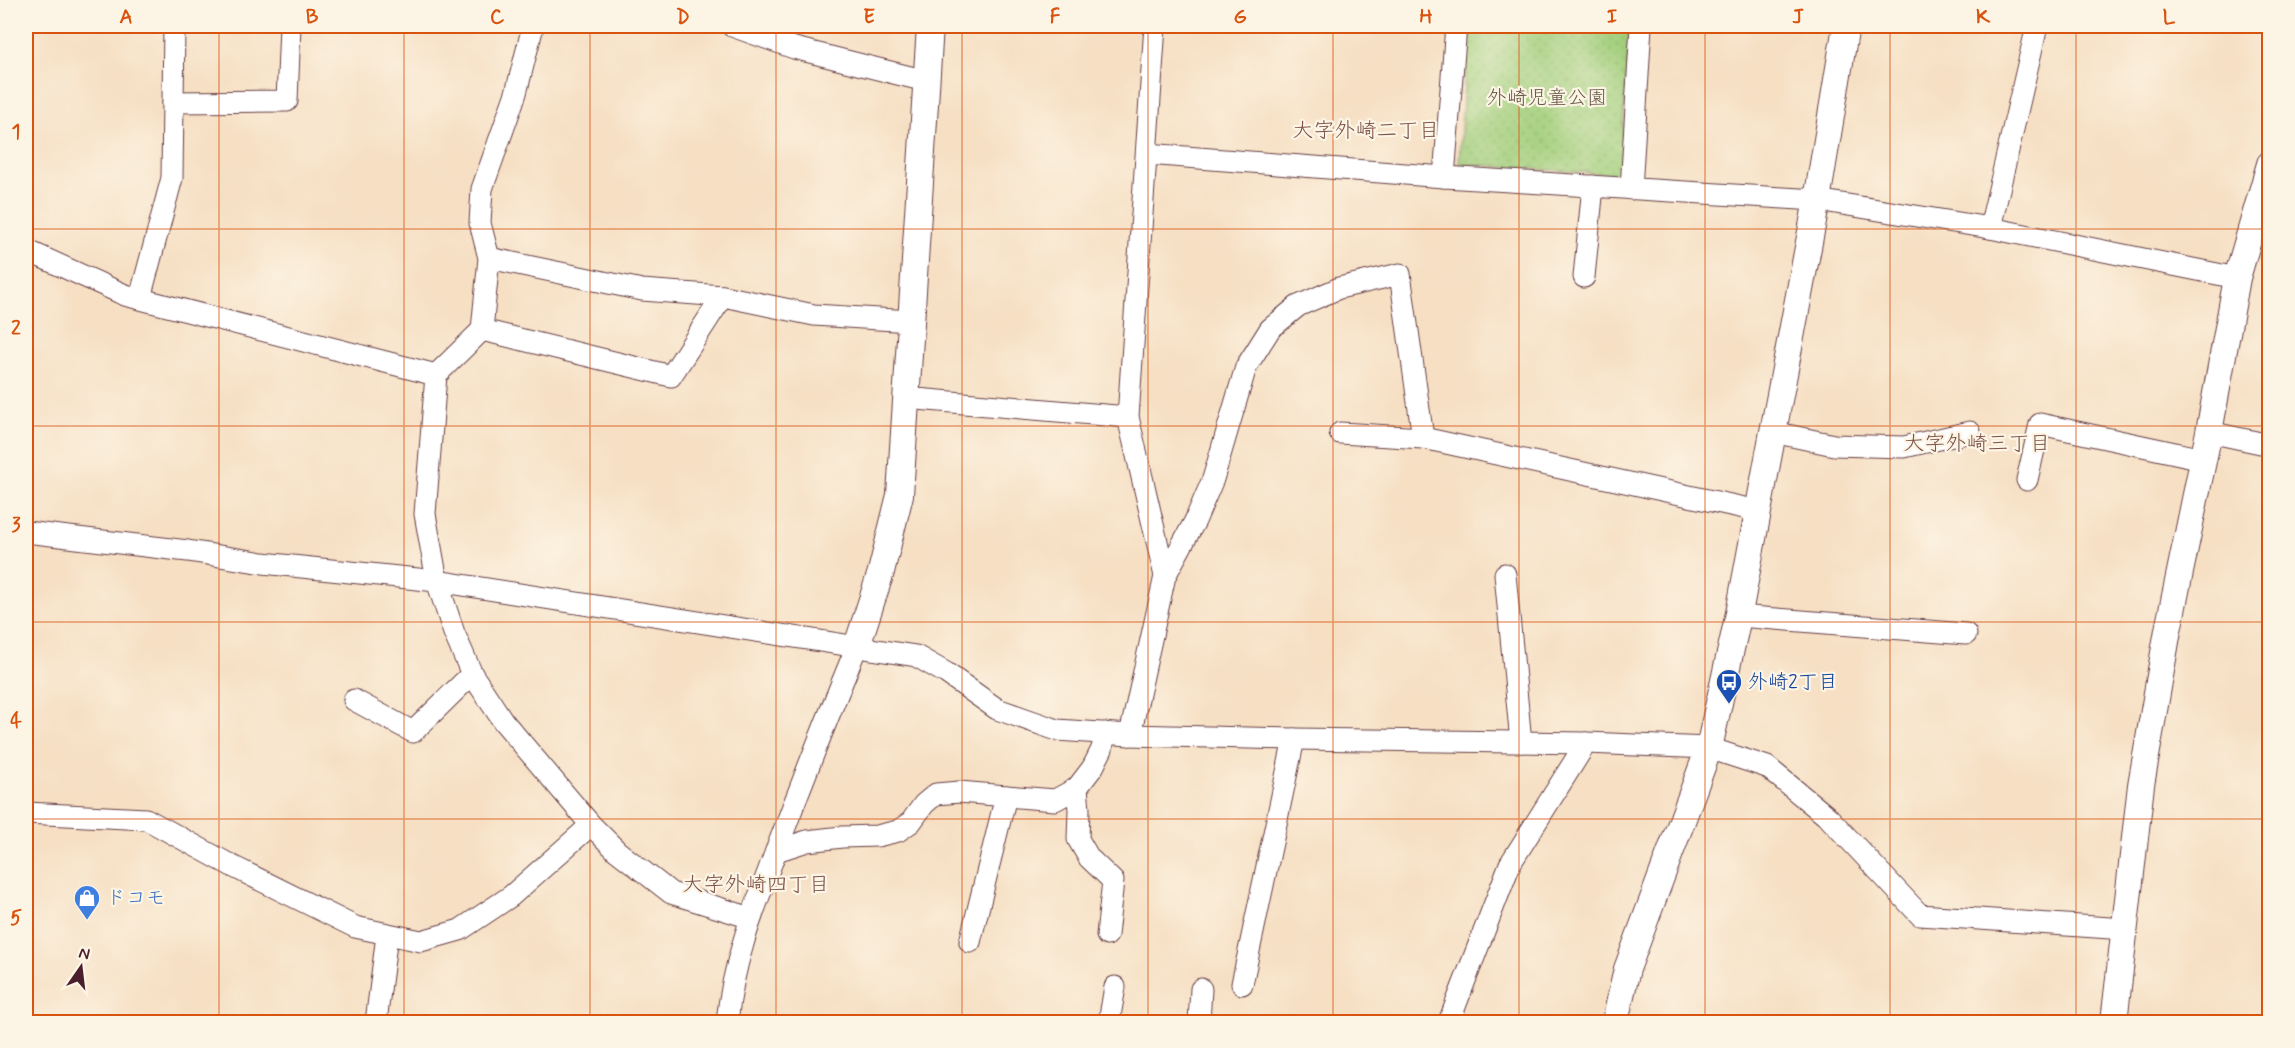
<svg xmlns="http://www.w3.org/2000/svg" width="2295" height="1048" viewBox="0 0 2295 1048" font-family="Mynerve,'Klee One',sans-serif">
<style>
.park{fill:url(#park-dots);stroke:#767754;stroke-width:1.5}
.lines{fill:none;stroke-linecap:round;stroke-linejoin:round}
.minor-casing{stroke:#643c42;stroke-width:23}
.tertiary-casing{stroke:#643c42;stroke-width:28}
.minor{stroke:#fff;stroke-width:21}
.tertiary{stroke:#fff;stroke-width:26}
.grid{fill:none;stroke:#d8530f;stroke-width:1.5;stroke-opacity:0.55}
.labels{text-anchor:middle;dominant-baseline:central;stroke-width:4.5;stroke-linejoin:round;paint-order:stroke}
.park-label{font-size:20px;fill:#645443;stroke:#fcf5e5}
.transit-label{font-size:20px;fill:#164399;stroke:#fcf5e5;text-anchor:start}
.shop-label{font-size:20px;fill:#366cbe;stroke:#fcf5e5;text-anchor:start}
.neighbourhood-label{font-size:21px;fill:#7e5249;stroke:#fcf5e5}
.neatline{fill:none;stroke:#d8530f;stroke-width:2}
.grid-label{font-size:20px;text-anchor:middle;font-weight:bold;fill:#d8530f}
</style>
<defs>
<pattern id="park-dots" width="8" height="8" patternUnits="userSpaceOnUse" patternTransform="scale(1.5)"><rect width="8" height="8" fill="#a2cf7c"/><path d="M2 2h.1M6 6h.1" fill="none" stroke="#8db16b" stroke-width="1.8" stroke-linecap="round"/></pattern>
</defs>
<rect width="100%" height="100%" fill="#fcf5e5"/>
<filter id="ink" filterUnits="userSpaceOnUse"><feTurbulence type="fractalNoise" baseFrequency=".0167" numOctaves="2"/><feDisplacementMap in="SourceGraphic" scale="12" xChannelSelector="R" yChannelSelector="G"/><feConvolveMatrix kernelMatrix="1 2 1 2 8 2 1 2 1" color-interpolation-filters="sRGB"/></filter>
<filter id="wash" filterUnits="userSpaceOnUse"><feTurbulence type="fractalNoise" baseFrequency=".008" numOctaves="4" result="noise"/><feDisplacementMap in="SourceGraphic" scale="24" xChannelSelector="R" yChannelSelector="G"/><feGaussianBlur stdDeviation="1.35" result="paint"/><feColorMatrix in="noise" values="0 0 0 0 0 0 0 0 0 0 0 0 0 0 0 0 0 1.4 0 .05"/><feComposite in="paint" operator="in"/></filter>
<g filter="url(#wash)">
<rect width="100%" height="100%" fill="#f6dfc3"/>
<polygon class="park" points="1468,26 1630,26 1620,175 1459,164"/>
</g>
<g filter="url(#ink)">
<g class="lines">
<g class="minor-casing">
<g id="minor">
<polyline points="533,26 516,93 482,189 480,223 489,258 482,330 436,375 425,514 437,581 454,633 472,674 503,721 591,825 617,851 671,893 751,918"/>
<polyline points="732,26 794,48 926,81"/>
<polyline points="1155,26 1128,417 1165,576"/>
<polyline points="173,102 287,101 290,26"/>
<polyline points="1147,154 1444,177 1817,200 1990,228 2237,278"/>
<polyline points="1444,177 1456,26"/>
<polyline points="1631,189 1641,26"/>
<polyline points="1990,228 2037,26"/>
<polyline points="26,250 125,295 436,375"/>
<polyline points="489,258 642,290 723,296"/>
<polyline points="1584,277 1593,186"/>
<polyline points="140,298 172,178 174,26"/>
<polyline points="482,330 671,376 723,296 814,315 911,321"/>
<polyline points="905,398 1128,417"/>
<polyline points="1773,432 1834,445 1904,447 1970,432"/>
<polyline points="2209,432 2270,445"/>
<polyline points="1340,433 1423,438"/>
<polyline points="2027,480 2040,424 2203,459"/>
<polyline points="26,532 188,551 263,563 437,581 916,656 946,673 997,709 1057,730 1130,735 1294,739 1586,743 1709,748 1767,767 1829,818 1920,915 2125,929"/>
<polyline points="1505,574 1521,742"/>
<polyline points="1738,616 1966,634"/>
<polyline points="354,700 413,732 472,674"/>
<polyline points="1130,735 1165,576 1195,521 1213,479 1246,367 1270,329 1298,306 1339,288 1400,274 1423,438 1758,511"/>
<polyline points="1077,788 1079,810 1078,839 1089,858 1113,881 1107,935"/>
<polyline points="26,813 146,819 234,867 355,927 421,941 460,930 511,896 591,825"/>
<polyline points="776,851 807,841 842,837 877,836 898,831 911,822 924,804 936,794 959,792 1055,800 1077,788 1093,767 1102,749 1105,733"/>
<polyline points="970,942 1006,796"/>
<polyline points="1242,984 1294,739"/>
<polyline points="376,1022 387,935"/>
<path d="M727,1022C733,961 754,909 776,851C802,782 829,714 857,646"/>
<polyline points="1109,1022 1115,987"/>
<polyline points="1199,1022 1201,989"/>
<polyline points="1449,1022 1510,864 1586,743"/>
</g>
</g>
<g class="tertiary-casing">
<g id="tertiary">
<polyline points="857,646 881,572 900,495 930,26"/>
<polyline points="1615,1022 1627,969 1709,748 1739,613 1773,432 1817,200 1846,26"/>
<polyline points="2114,1022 2141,785 2168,630 2209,432 2237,278 2270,164"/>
</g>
</g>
<use href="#minor" class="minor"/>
<use href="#tertiary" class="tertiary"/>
</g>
</g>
<path class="grid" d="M219,26V1022M404,26V1022M590,26V1022M776,26V1022M962,26V1022M1148,26V1022M1333,26V1022M1519,26V1022M1705,26V1022M1890,26V1022M2076,26V1022M26,229H2270M26,426H2270M26,622H2270M26,819H2270"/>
<defs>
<g id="bus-pin" transform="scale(1.35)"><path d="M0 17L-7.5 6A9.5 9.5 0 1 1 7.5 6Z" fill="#1a4fb4" stroke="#fcf5e5"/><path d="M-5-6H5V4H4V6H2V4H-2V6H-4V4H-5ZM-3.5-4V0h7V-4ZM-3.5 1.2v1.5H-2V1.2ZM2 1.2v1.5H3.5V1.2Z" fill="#fff"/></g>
<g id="shop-pin" transform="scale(1.35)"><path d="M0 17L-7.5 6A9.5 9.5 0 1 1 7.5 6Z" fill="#3f7fe0" stroke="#fcf5e5"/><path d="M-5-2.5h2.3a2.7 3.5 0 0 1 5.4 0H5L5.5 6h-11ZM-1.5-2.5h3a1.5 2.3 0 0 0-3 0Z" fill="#fff"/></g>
</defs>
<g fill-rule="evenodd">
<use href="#bus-pin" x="1729" y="682"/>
<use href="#shop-pin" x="87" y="898"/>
</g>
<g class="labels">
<g class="park-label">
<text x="1547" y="98">外崎児童公園</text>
</g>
<g class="transit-label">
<text x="1748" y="682">外崎2丁目</text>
</g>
<g class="shop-label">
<text x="106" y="898">ドコモ</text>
</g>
<g class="neighbourhood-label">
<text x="1366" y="131">大字外崎二丁目</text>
<text x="1977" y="444">大字外崎三丁目</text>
<text x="756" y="885">大字外崎四丁目</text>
</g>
</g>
<rect width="2295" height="1048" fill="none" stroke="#fcf5e5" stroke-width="66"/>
<g transform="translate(81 967) rotate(14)" stroke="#fcf5e5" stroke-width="4.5" paint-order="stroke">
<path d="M0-4.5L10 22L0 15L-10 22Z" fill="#4a1f2b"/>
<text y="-9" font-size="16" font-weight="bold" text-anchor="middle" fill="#4a1f2b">N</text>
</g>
<rect x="33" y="33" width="2229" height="982" class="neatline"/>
<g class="grid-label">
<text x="126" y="23">A</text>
<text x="312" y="23">B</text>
<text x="497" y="23">C</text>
<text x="683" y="23">D</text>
<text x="869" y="23">E</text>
<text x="1055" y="23">F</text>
<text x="1240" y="23">G</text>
<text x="1426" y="23">H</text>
<text x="1612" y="23">I</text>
<text x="1798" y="23">J</text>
<text x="1983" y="23">K</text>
<text x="2169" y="23">L</text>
<text x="16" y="138">1</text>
<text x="16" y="334">2</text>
<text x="16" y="531">3</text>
<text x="16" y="727">4</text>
<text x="16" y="924">5</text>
</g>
</svg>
